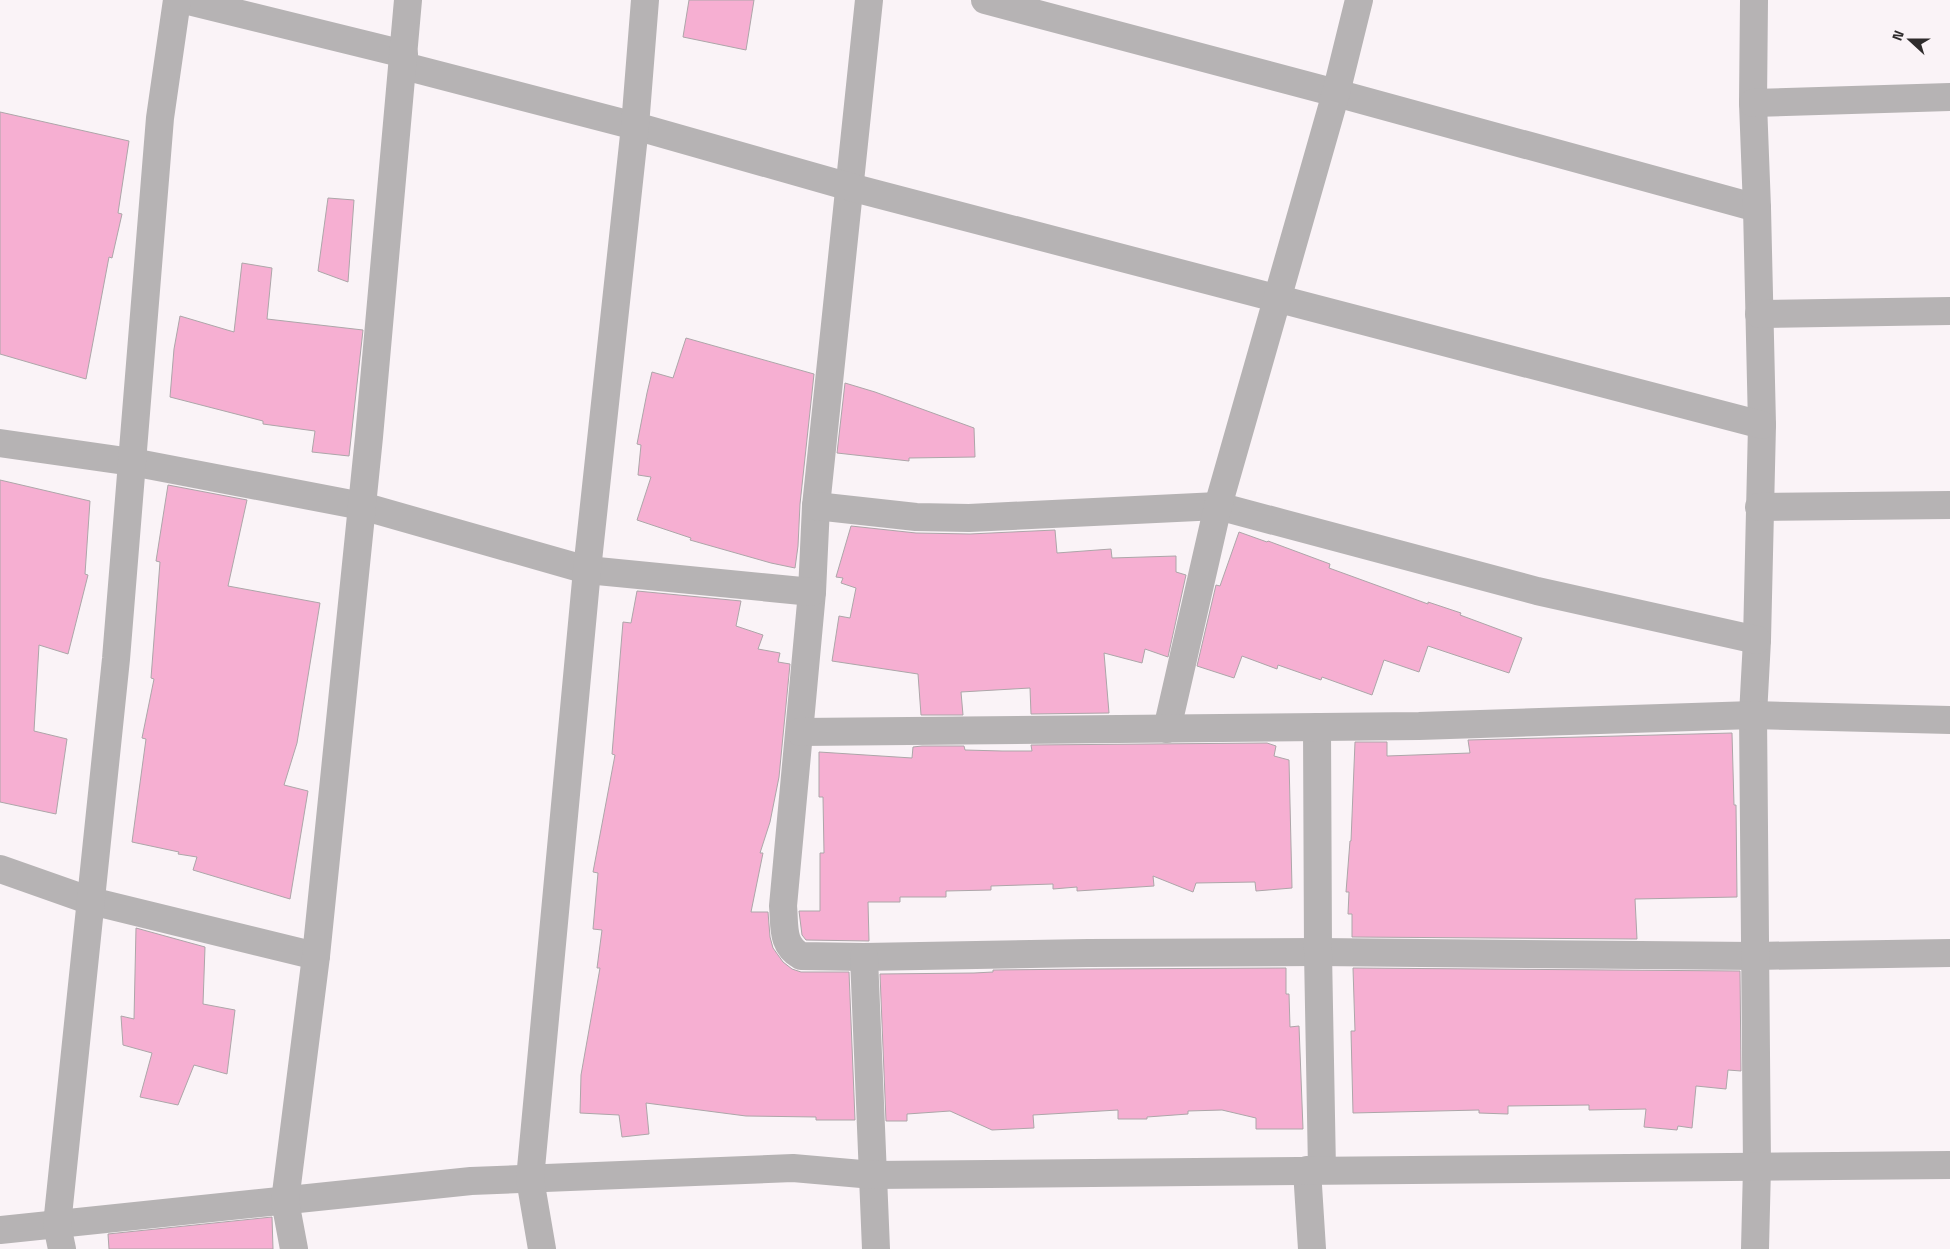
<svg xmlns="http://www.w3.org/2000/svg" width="1950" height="1249" viewBox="0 0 1950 1249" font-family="'Titillium Web',sans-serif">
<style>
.building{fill:#f6afd2;stroke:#ada6a9}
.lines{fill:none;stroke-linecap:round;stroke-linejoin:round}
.street{stroke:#b6b3b4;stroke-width:28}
</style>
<rect width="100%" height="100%" fill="#faf3f7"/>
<g class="building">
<polygon points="689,0 754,0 746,50 683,37"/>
<polygon points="0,112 129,141 118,213 122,214 112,258 109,257 86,379 0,354"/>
<polygon points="328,198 354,200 348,282 318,271"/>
<polygon points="242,263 272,268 267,319 363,330 349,456 312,452 315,431 263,424 263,421 170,397 174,349 180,316 234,332"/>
<polygon points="686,338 814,374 800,504 798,546 795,568 771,563 690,540 691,538 637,520 651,477 638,475 641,445 637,444 647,393 652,372 673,378"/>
<polygon points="845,383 875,392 974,428 975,457 909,458 909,461 837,453"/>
<polygon points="0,480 90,501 85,574 88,575 68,654 39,645 34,731 67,739 56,814 0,802"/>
<polygon points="168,485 247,500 228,586 320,603 297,743 284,785 308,791 290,899 193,870 197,857 178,854 179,852 132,842 146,739 142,738 154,679 151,678 160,562 156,561"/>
<polygon points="851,526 916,533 970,534 1055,530 1057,553 1111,549 1112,558 1176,556 1176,572 1186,575 1168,657 1145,649 1142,663 1104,653 1109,713 1031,714 1030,688 961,692 963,715 921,715 918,674 832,661 839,616 850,618 856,588 841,583 843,578 836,577"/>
<polygon points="1239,532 1267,542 1268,541 1330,564 1329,568 1428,604 1428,602 1461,613 1460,615 1522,638 1509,673 1428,646 1419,672 1384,660 1372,695 1322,677 1321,680 1278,665 1277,669 1242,656 1234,678 1197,666 1216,585 1220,586"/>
<polygon points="637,591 741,601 736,626 763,635 758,649 780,653 778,662 790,664 779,777 770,822 760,853 763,853 751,912 768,912 770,937 773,948 783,962 792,969 801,972 849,972 855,1120 816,1120 816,1117 746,1116 646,1103 649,1134 622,1137 619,1115 580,1113 581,1075 600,968 597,968 602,930 593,929 598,873 593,872 615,755 612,754 623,622 631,623"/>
<polygon points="1732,733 1734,805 1736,805 1737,897 1635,899 1637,939 1352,937 1352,914 1348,914 1349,892 1346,892 1350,841 1351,841 1355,742 1387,742 1387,756 1470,753 1468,740"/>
<polygon points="1267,743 1276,746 1274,756 1289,760 1292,888 1256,891 1255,882 1196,883 1193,892 1153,876 1154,886 1077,891 1077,887 1053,889 1053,884 991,886 991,890 946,891 946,897 900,897 900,902 868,902 869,941 806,940 802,935 799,911 820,911 820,853 824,853 823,797 819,797 819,752 912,758 913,747 922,746 964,746 965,750 1002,751 1032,751 1031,745"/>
<polygon points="136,928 205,947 203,1004 235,1010 227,1074 194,1065 178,1105 140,1097 152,1053 123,1045 121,1016 134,1019"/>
<polygon points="1286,968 1286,994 1289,994 1290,1027 1299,1026 1303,1129 1256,1129 1256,1118 1222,1110 1188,1111 1188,1114 1147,1117 1147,1119 1118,1119 1118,1110 1033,1115 1034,1128 992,1130 950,1111 907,1114 907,1121 886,1121 880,974 974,973 993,972 993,970 1088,969"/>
<polygon points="1353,968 1740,971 1741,1071 1728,1070 1726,1089 1696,1086 1692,1128 1678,1126 1677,1130 1644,1127 1646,1109 1589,1110 1589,1105 1508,1106 1508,1114 1479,1113 1479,1110 1353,1113 1351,1031 1355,1031"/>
<polygon points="272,1217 273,1249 109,1249 108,1234"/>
</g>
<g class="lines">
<g class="street">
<polyline points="184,0 404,54"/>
<path d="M869,0L816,506L812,592L783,906C785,926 781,945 801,956L864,957L1088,953L1318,952L1755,956L1950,953"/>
<polyline points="985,0 1336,93 1757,208"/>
<polyline points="1754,0 1753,103 1757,208 1762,425 1757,640 1753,715 1757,1167 1755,1249"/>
<polyline points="404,66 635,126 850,187 1762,425"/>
<polyline points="1753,103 1950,97"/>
<polyline points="1759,314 1950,311"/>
<polyline points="0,443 132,462 362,506 587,570 812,592"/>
<polyline points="816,506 916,517 969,518 1218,506 1537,591 1757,640"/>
<polyline points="1759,507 1950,505"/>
<polyline points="1317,727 1318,952 1322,1170"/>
<polyline points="1167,729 1218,506 1336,93 1359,0"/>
<polyline points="800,732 1419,726 1753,715 1950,720"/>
<polyline points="0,869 91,901 316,956"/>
<polyline points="864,957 876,1249"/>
<polyline points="1307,1170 1312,1249"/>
<polyline points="0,1230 471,1181 793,1168 873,1175 1950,1165"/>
<polyline points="62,1249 57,1225 116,659 160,118 177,0"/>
<polyline points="294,1249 285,1201 316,956 369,437 408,0"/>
<polyline points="542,1249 530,1179 587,570 635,126 645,0"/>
</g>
</g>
<g transform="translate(1910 40) rotate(291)" stroke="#faf3f7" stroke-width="4" paint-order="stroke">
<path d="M0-4L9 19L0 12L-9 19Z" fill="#2e2b2c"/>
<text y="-8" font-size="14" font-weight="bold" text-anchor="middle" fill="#2e2b2c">N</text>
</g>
</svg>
